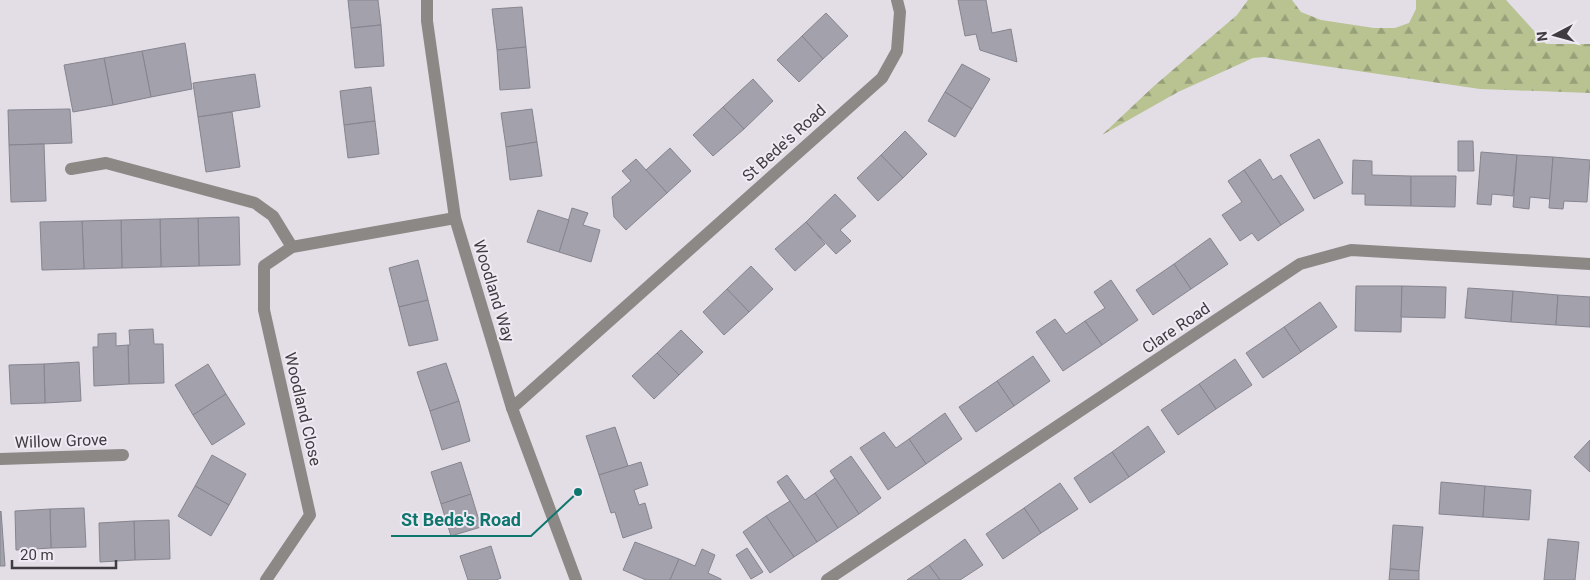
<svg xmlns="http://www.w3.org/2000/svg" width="1590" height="580" viewBox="0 0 1590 580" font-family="Roboto,sans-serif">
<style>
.forest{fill:url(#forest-firs)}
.building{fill:#a3a2ac;stroke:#86858f}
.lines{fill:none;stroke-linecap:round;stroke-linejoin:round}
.minor{stroke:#8b8885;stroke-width:12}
.labels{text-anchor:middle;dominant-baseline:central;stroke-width:4;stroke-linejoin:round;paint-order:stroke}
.street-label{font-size:16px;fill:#3e3c40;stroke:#f0eaf4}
.leader{fill:none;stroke:#0f766e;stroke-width:2}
.callout-dot{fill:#0f766e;stroke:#f0eaf4;stroke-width:2}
.callout-label{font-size:18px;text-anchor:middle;font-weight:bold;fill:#0f766e;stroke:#f0eaf4;stroke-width:4;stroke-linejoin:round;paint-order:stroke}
</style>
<defs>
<pattern id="forest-firs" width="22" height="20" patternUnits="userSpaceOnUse" patternTransform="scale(1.25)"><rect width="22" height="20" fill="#b8c391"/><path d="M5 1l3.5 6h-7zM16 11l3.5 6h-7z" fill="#97a078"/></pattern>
</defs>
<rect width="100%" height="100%" fill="#e3dde6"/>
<polygon class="forest" points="1248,0 1292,0 1301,12 1321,20 1374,28 1395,28 1409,23 1416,9 1416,0 1506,0 1546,44 1590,44 1590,93 1480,89 1264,57 1253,58 1178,92 1102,135 1154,86 1237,15"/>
<g class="building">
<polygon points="348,0 378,0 381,25 351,28"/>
<polygon points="958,0 986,0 992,33 1011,29 1017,62 980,50 976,34 965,36"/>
<polygon points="522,7 526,47 497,50 492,9"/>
<polygon points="826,13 848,36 823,59 802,36"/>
<polygon points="381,25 384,66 355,68 351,28"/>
<polygon points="802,36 823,59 799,82 777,60"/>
<polygon points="185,43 192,89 151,97 142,51"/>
<polygon points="526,47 530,88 500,90 497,50"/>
<polygon points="142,51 151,97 113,105 104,58"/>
<polygon points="104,58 113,105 73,112 64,65"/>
<polygon points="962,64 990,79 972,109 945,92"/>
<polygon points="255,74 260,107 198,117 193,83"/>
<polygon points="753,79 773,101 744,129 723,107"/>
<polygon points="371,87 375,121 344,125 340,91"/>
<polygon points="945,92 972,109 955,137 928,121"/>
<polygon points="723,107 744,129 713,156 693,135"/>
<polygon points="70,109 72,143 9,145 8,110"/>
<polygon points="532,109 537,142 506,147 501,113"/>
<polygon points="232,112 240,167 206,172 198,117"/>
<polygon points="375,121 379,154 348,158 344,125"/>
<polygon points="905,131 927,154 903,178 881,155"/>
<polygon points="1319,139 1343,183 1314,199 1290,155"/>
<polygon points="1458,141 1473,141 1474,171 1458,171"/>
<polygon points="537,142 542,176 510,180 506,147"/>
<polygon points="44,144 46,201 11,202 9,145"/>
<polygon points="670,148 691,171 667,193 646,170"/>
<polygon points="1481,152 1517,155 1513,196 1492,194 1491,205 1477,204"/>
<polygon points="881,155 903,178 878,201 857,178"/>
<polygon points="1517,155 1553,157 1550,199 1530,197 1529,209 1513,207"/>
<polygon points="1553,157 1590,160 1587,202 1564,201 1563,209 1549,208"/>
<polygon points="636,159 667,193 626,230 614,217 612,197 631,181 622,171"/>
<polygon points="1260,159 1273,180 1281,175 1304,210 1281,225 1244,170"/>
<polygon points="1353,160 1372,161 1372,175 1411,176 1411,206 1365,205 1365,194 1352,194"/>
<polygon points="1244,170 1281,225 1258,241 1252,233 1240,241 1222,215 1242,202 1228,181"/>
<polygon points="1411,176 1456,176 1455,207 1411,206"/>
<polygon points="835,194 856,216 840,230 851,241 836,254 806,222"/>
<polygon points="572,208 588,213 583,225 600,230 591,262 559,252"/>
<polygon points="538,210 569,220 559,252 527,242"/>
<polygon points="239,217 240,265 199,266 198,218"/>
<polygon points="198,218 199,266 161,267 160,219"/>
<polygon points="160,219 161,267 122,268 121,220"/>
<polygon points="121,220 122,268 84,269 82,221"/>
<polygon points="82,221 84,269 42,270 40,222"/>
<polygon points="806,222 825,244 795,271 775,249"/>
<polygon points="1210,238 1228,264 1191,289 1174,264"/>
<polygon points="418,260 428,300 399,307 389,268"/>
<polygon points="1174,264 1191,289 1153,315 1136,290"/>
<polygon points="751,266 773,289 749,312 727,289"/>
<polygon points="1111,280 1138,320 1102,345 1085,321 1105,308 1094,292"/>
<polygon points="1356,286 1402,286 1401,332 1355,331"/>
<polygon points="1402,286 1446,287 1445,318 1401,317"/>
<polygon points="1468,288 1513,291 1511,322 1465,318"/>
<polygon points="727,289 749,312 724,335 703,312"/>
<polygon points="1513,291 1558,295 1556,325 1511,322"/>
<polygon points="1558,295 1590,297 1590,327 1556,325"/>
<polygon points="428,300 438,340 409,346 399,307"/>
<polygon points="1320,302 1337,327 1301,352 1284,327"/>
<polygon points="1055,319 1066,334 1085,321 1102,345 1063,371 1036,332"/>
<polygon points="1284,327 1301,352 1263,378 1246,353"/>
<polygon points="153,329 154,344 163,344 164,383 129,384 128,345 130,345 129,330"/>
<polygon points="681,330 703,352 679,375 657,353"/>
<polygon points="116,333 116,346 128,345 129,384 94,386 93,347 98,347 98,334"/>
<polygon points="657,353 679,375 654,399 632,376"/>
<polygon points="1033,356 1050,381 1014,406 997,381"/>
<polygon points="1235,359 1252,385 1216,409 1199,384"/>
<polygon points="79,362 81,401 45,403 44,364"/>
<polygon points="446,363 459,401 430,411 417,372"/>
<polygon points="44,364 45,403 11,404 9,365"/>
<polygon points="208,364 226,394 193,415 175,385"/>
<polygon points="997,381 1014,406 976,432 959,407"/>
<polygon points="1199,384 1216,409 1178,435 1161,410"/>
<polygon points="226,394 245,424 212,445 193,415"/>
<polygon points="459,401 470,441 442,450 430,411"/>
<polygon points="945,413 962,439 926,464 909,439"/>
<polygon points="1148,426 1165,452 1129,477 1112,452"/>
<polygon points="615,427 628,466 599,475 586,436"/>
<polygon points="884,432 896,448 909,439 926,464 888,490 860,448"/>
<polygon points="1590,440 1590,472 1574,457"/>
<polygon points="1112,452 1129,477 1090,503 1074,478"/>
<polygon points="212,455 246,474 229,505 195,486"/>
<polygon points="851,456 881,498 859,514 830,471"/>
<polygon points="461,462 471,494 441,504 431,472"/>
<polygon points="641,462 648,485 634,490 639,505 645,503 652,528 623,538 615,512 611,513 599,475"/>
<polygon points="787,475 805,500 815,493 838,528 817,542 777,482"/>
<polygon points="835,478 859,514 838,528 815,493"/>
<polygon points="1441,482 1485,486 1483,517 1439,514"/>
<polygon points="1060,483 1078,509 1041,533 1024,508"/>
<polygon points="195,486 229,505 211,536 178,516"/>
<polygon points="1485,486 1531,490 1529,520 1483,517"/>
<polygon points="471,494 481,527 451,536 441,504"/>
<polygon points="790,501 817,542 794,557 766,516"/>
<polygon points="84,508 86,547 51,548 50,509"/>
<polygon points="1024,508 1041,533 1003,559 986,534"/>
<polygon points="50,509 51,548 16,550 15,511"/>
<polygon points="1,511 5,566 0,566 0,512"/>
<polygon points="766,516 794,557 770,573 743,532"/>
<polygon points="169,520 170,559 135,560 134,521"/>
<polygon points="134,521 135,560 100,562 99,523"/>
<polygon points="1393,525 1423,527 1419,571 1390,569"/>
<polygon points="965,539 983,565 960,580 940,580 929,565"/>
<polygon points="1548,539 1579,542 1575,580 1544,580"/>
<polygon points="635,542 679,559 670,580 646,580 623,570"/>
<polygon points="491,546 501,578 496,580 468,580 460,556"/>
<polygon points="747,548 763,572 751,579 736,555"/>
<polygon points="702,549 715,555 708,573 721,579 721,580 670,580 679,559 695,566"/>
<polygon points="929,565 940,580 907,580"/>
<polygon points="1390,569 1419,571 1419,580 1389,580"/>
</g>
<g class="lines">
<g class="minor">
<polyline points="427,0 427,21 455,218 512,408 576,580"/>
<polyline points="71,169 106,163 255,203 273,216 292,247"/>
<polyline points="512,408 882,78 897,51 900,12 897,0"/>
<polyline points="0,459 123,455"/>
<polyline points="266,580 310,515 264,310 264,266 292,247 455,218"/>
<polyline points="827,580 1300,264 1351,250 1590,264"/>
</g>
</g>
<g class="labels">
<g class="street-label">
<text transform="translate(784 143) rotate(-42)">St Bede's Road</text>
<text transform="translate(494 291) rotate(73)">Woodland Way</text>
<text transform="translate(1176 328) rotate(-34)">Clare Road</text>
<text transform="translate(303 409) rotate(77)">Woodland Close</text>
<text transform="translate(61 441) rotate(-2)">Willow Grove</text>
</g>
</g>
<path class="leader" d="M578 492L531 536H391"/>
<circle class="callout-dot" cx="578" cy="492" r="5"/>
<g class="callout-label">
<text x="461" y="526">St Bede's Road</text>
</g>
<g transform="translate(1555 35) rotate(264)" stroke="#f0eaf4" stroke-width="4" paint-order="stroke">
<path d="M0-4L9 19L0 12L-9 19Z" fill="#3e3c40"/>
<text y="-8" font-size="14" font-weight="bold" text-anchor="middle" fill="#3e3c40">N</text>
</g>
<path d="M12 560v8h104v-8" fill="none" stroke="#3e3c40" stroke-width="2.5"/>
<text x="20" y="560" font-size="15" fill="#3e3c40" stroke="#f0eaf4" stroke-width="4" paint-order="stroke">20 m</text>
</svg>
